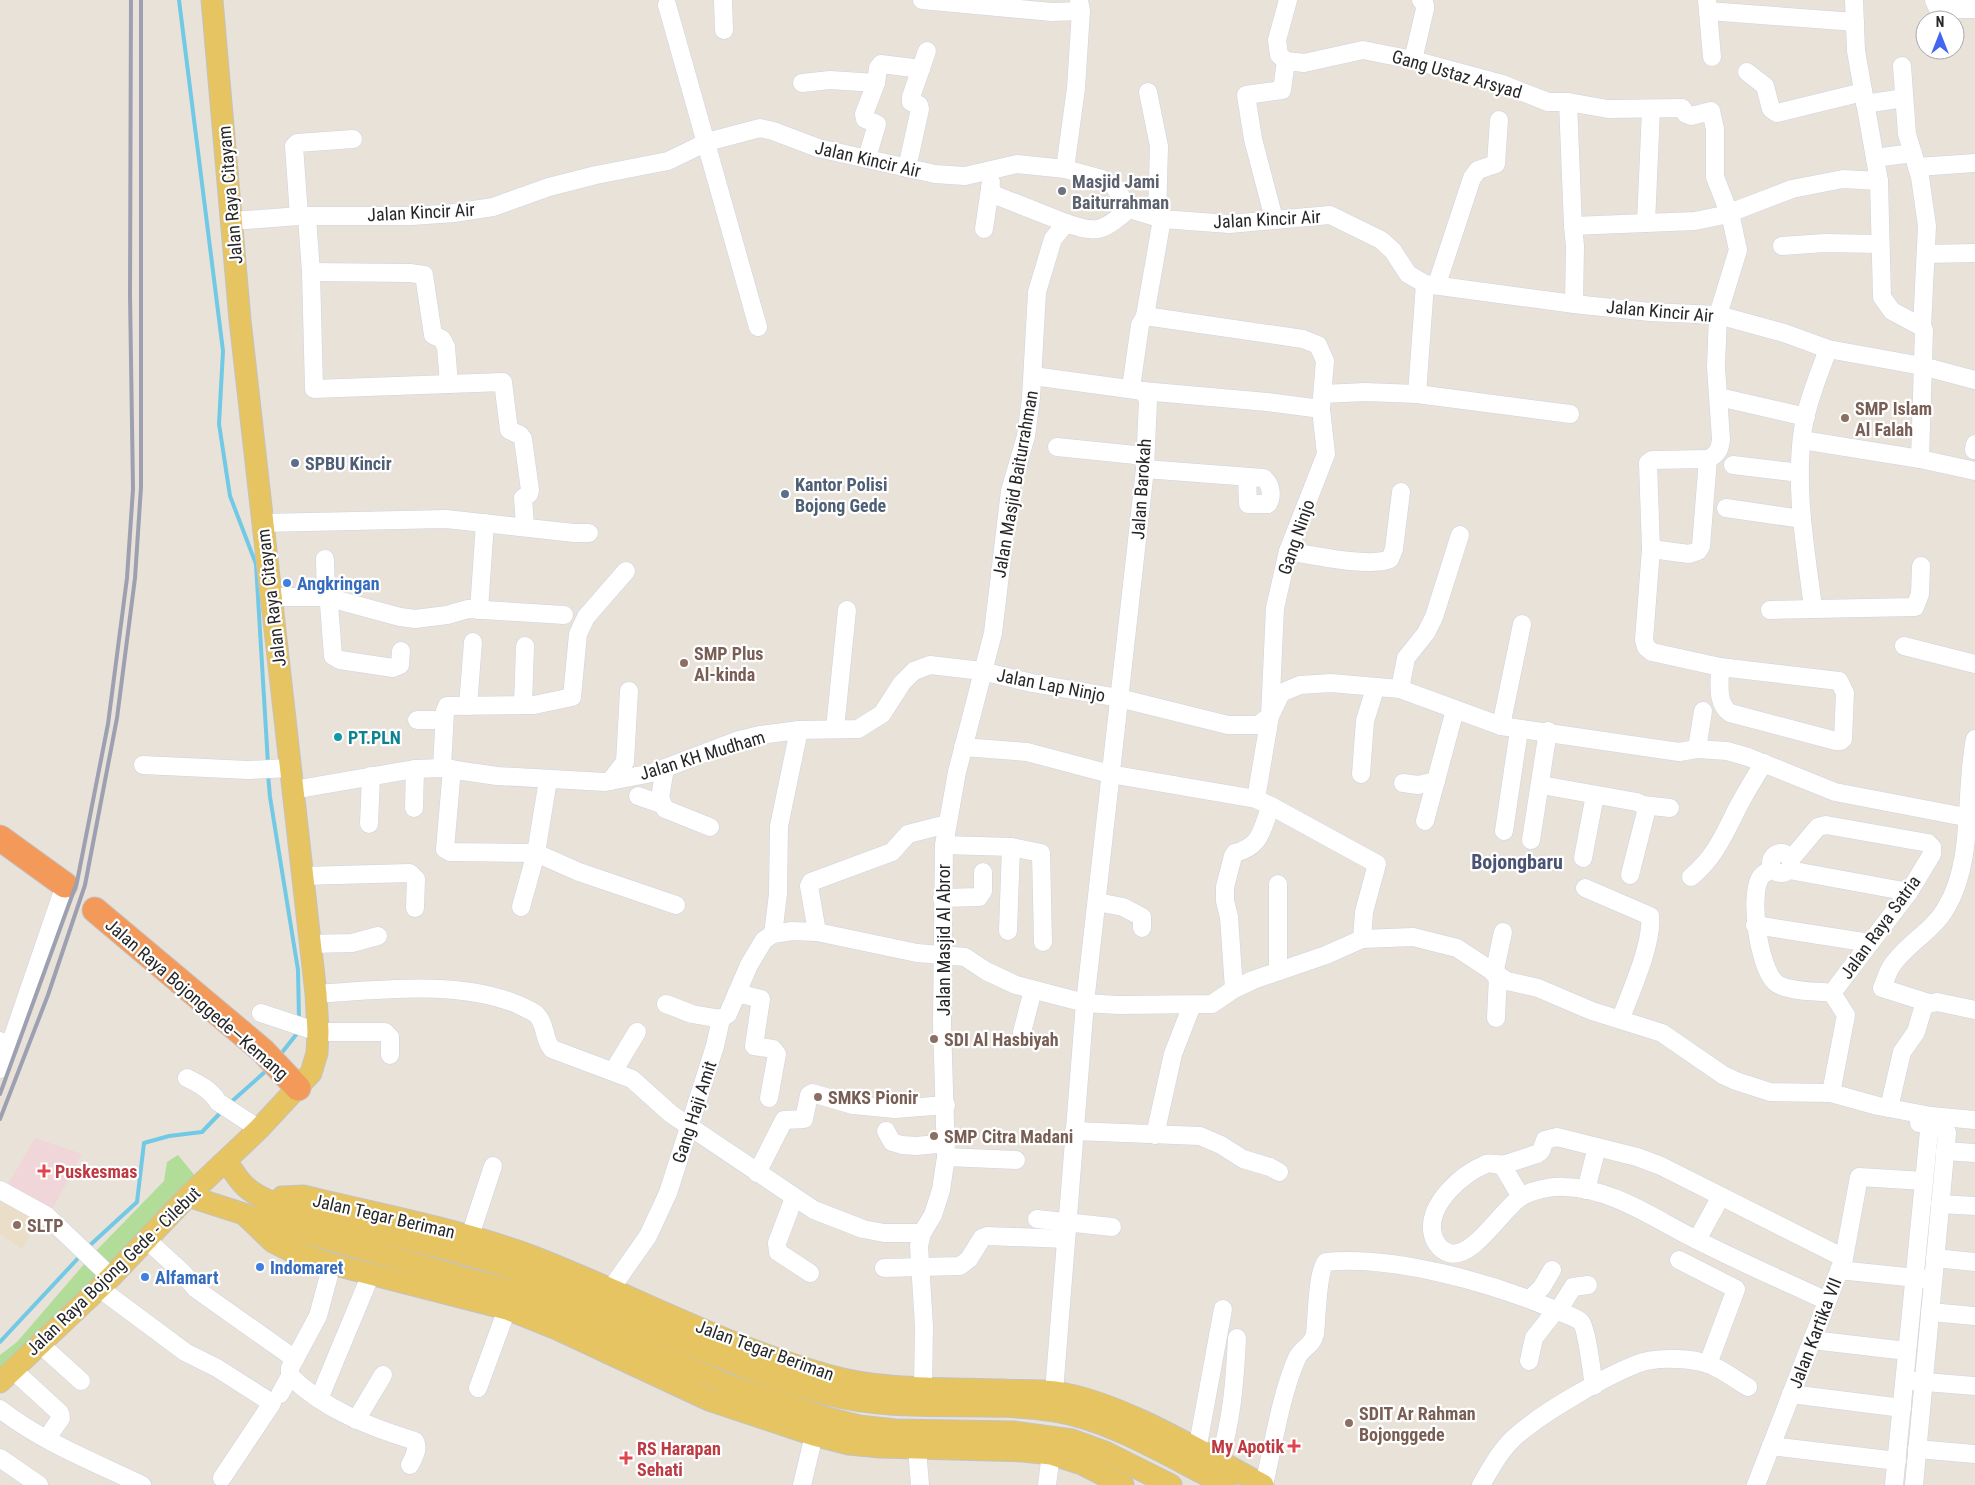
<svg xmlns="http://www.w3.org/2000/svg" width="1975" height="1485" viewBox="0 0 1975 1485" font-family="'Roboto Condensed',sans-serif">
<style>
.education{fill:#eadec9}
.medical{fill:#f0d6d8}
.green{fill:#b1dd98}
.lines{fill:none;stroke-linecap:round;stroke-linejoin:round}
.stream{stroke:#71c9e5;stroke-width:4}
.minor-casing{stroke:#cfd2df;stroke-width:19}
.major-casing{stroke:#c3c3c3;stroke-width:23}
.highway-casing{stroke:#c3c3c3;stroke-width:27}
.minor{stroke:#fff;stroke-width:18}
.major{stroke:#e6c461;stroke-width:21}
.highway{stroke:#f3995a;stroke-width:25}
.rail{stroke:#9da0b0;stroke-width:4}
.worship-dot{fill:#6b7280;stroke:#fff;stroke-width:2}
.education-dot{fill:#8d6e63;stroke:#fff;stroke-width:2}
.service-dot{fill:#5c6f8a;stroke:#fff;stroke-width:2}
.shop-dot{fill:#3f7fe0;stroke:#fff;stroke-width:2}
.culture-dot{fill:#0f9aa8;stroke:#fff;stroke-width:2}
.health-dot{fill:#e0444e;stroke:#fff;stroke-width:2}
.labels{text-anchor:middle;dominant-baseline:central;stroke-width:4.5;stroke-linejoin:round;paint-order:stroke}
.street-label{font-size:18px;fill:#272727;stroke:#fff}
.worship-label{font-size:18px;font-weight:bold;fill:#5b616d;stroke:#fff;text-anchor:start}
.education-label{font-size:18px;font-weight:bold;fill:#785e54;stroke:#fff;text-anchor:start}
.service-label{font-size:18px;font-weight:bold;fill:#4e5e75;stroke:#fff;text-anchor:start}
.shop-label{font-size:18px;font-weight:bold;fill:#366cbe;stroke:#fff;text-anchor:start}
.culture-label{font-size:18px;font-weight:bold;fill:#0d838f;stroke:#fff;text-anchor:start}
.health-label{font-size:18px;font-weight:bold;fill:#be3a42;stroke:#fff;text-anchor:start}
.quarter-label{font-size:20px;font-weight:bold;fill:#4b5374;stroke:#fff}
</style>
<rect width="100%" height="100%" fill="#e9e2d9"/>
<polygon class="education" points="0,1198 39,1217 22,1249 0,1234"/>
<polygon class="medical" points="35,1138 82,1154 49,1215 6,1188"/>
<polygon class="green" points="178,1155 196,1177 0,1373 0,1355 17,1342 92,1255 164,1181 167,1162"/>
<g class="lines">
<g class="stream">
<polyline points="179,0 223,351 219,424 230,496 256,564 268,764"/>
<polyline points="268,774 270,797 298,970 299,1019"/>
<polyline points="280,1055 299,1031"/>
<polyline points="230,1103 267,1070"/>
<polyline points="88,1247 137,1202 144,1143 169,1136 202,1132 223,1110"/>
<polyline points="0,1342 82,1254"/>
</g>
<g class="minor-casing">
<g id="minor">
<polyline points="723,0 724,30"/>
<polyline points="922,0 1052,12 1081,11"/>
<polyline points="1707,0 1712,57"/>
<polyline points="1854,0 1856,51 1879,181 1882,297 1892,311 1922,327 1924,330 1920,459"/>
<polyline points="1934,0 1938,9 1975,9"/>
<polyline points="667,5 758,327"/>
<polyline points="1708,11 1855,22"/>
<polyline points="1413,60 1425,9 1425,5 1421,0"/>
<polyline points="1286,61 1279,55 1277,40 1288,0"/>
<polyline points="1902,66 1907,134 1920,177 1927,226 1922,327"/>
<polyline points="1747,72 1765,86 1771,109 1777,113 1863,92"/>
<polyline points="802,83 830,80 876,83"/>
<polyline points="1148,92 1159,146 1157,218"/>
<polyline points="1568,102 1573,226"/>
<polyline points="1865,104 1904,98"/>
<polyline points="867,158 877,124 865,119 864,114 876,83 878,68 881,64 921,69"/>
<polyline points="1875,158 1913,153"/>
<polyline points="1917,167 1975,163"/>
<polyline points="907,168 920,109 919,105 911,102 911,97 927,51"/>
<polyline points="1065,169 1076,88 1081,11 1079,0"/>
<polyline points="990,188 995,195 1066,223"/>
<polyline points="299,216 294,146 297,143 353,139"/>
<polyline points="307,217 311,272 314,389 503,382 509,430 520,435 523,439 530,490 529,494 523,498 525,526"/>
<path d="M1274,219L1253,139L1246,95L1282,90L1286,61L1304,63L1363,50L1413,60L1502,84L1548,102H1568L1608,109L1682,108L1686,114L1691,116L1711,111L1715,129V177L1731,218L1738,250L1718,315L1716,367L1721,439C1720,449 1718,454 1708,459L1701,546L1698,551L1689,554L1651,549L1644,640L1646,647L1652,652L1720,667L1839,681L1845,693L1843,739L1841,741H1836L1730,713C1716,703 1720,683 1720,667"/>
<polyline points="233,221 299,216 412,216 454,213 493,207 549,187 596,175 668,161 707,142 760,128 773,131 818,148 935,174 965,176 1017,164 1065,169 1102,179 1114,186 1129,209 1162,219 1229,224 1330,215 1381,240 1393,251 1408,274 1425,284 1574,304 1650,312 1718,315 1784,333 1828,349 1922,366 1975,380"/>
<polyline points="1646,223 1651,110"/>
<polyline points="984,229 991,182"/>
<polyline points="1782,246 1825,243 1880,244"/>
<polyline points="1927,254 1975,253"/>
<polyline points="311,272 410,273 424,275 433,335 442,339 446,347 449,384"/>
<polyline points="1437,284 1472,178 1478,170 1496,164 1499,120"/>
<polyline points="1574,304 1575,246 1573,226 1695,221 1724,215 1792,189 1843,179 1879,181"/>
<polyline points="1145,316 1162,219"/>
<polyline points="1033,376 1143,391 1267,402 1321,409"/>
<polyline points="1131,388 1140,325 1145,316 1303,339 1318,345 1325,361 1321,409 1326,454 1288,551 1275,608 1270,716 1256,799"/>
<polyline points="1323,394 1365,392 1417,394 1570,414"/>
<polyline points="1417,394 1425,284"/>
<polyline points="1719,397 1806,417"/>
<polyline points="1802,440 1920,459 1975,471"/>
<polyline points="1057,447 1145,456"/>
<polyline points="1974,450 1975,444"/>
<polyline points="1733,465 1800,473"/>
<path d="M1145,469L1263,478C1271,483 1273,496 1268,504H1248L1247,477"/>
<polyline points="1726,508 1802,519"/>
<polyline points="262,523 446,519 574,533 589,533"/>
<polyline points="1651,549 1648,463 1652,460 1708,459"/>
<path d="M1288,551C1312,555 1370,568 1390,559L1394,549L1401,492"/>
<polyline points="325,559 326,597 400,617 415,619 447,615 468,609 564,615"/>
<polyline points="271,597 326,597 329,604 333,656 340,660 393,668 400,665 401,651"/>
<path d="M1813,608C1806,550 1794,488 1803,429C1807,402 1819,375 1828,349"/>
<polyline points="479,610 485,523"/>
<polyline points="1770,610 1915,607 1920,594 1921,566"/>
<polyline points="1904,646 1975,664"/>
<polyline points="1400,689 1406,658 1426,633 1434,617 1460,535"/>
<polyline points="523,705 525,646"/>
<polyline points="468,706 473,642"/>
<polyline points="1270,716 1281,693 1300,685 1331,683 1400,689 1501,726 1679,752 1697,749 1727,751 1748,757 1835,792 1975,819"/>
<polyline points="417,720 444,720"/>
<polyline points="1501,726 1522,624"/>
<polyline points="835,729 847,610"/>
<polyline points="963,747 1027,752 1110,774 1256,799 1271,806 1377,864 1364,912 1362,939"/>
<polyline points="1697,749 1703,711"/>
<polyline points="143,765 248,770 290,768"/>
<polyline points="442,768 445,711 447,706 534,705 572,697 578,634 586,617 626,571"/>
<polyline points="665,768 660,798 665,809 710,827"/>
<polyline points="452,769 445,849 450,852 536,853 579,872 676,905"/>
<polyline points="1361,774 1365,721 1373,695 1372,687"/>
<polyline points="610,781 625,762 629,691"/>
<polyline points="1403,783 1418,785 1436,781"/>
<polyline points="1541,785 1637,802 1643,805 1646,812 1630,875"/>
<polyline points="293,790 415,769 442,768 497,776 605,782 652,773 739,740 760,735 799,730 858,729 882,714 902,683 914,671 930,665 982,671 1032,683 1119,698 1228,725 1258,725 1270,716"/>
<polyline points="638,796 661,804"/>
<polyline points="1643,805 1670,808"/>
<polyline points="414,808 415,769"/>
<polyline points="1425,821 1455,710"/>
<polyline points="369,824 371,776"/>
<polyline points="1504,831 1519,730"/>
<polyline points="1531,840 1548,731"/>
<polyline points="944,845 1011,847 1041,853 1043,942"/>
<circle cx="1781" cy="863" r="10"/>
<polyline points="1583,858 1595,795"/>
<polyline points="1791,859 1818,827 1826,825 1928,843 1932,847 1932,854 1909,892 1832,993 1846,1015 1831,1093"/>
<path d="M1772,868C1768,871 1762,874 1760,878C1749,898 1759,967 1775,982C1785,992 1818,991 1832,993"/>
<polyline points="1789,870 1909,892"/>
<polyline points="302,876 410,873 416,879 415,908"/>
<path d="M1691,877C1716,856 1724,834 1738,807C1746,792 1755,777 1764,763"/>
<polyline points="1278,884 1278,971"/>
<path d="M1585,888L1650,916C1653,943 1631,991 1621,1018"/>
<polyline points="942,898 979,897 983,891 983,872"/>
<polyline points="1097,902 1123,907 1142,917 1142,928"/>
<polyline points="521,907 536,853 548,780"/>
<polyline points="1755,925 1870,943"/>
<polyline points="1008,931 1011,847"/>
<polyline points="817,932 809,886 811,882 892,852 908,834 947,824"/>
<polyline points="773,934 778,894 779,826 799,730"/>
<polyline points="310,944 352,943 378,936"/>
<polyline points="1494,974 1503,932"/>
<path d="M1234,989L1229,917L1225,901V887L1233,856L1235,853C1262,846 1261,830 1271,806"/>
<polyline points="737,993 761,999 754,1046 773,1049 777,1054 769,1098"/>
<path d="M316,994C379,990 462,979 521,1006C526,1009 533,1011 537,1015C547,1026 543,1039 552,1049L632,1079L671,1114L814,1210L863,1229L884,1233H922"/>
<path d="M1929,1003L1882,988C1885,982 1887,973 1891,967C1905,945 1933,931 1946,908C1975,860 1964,792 1975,739"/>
<polyline points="666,1004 692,1014 721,1019"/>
<polyline points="261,1013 318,1032 385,1032 390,1037 390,1055"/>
<polyline points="1496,1018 1498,976"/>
<polyline points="1022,1032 1033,990"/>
<polyline points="0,1041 10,1045 0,1069"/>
<polyline points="10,1045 65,885"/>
<polyline points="614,1070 637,1032"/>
<path d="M187,1078C199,1084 211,1090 218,1102L259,1129"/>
<polyline points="1889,1108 1902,1052 1916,1032 1924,1005 1937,1002 1975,1010"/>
<polyline points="886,1131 892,1142 902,1145 917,1146 946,1143"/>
<polyline points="1074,1131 1200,1136 1221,1145 1243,1159 1270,1167 1279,1172"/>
<polyline points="1155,1135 1173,1054 1192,1005"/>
<polyline points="1945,1151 1975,1153"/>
<polyline points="946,1157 1016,1160"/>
<polyline points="1502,1165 1521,1197"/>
<polyline points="757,1173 784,1120 804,1119 809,1095 812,1093 853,1105 895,1109 946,1105"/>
<polyline points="0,1190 47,1216 111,1277"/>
<polyline points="1586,1190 1597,1147"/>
<polyline points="794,1198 777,1243 778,1252 810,1273"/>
<polyline points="1940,1204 1975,1206"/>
<polyline points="1037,1219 1112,1227"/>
<polyline points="470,1236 493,1166"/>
<polyline points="147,1240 183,1273 196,1289 295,1359"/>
<polyline points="1697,1240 1720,1198"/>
<polyline points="1935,1258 1975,1262"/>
<polyline points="1679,1260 1736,1289 1708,1364"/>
<path d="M332,1264L318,1316L290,1368V1376C325,1410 370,1427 415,1441C419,1449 414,1457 410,1465"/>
<polyline points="884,1268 960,1266 969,1259 982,1238 987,1236 1066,1239"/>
<polyline points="1839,1270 1926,1279"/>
<polyline points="99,1288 185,1352 217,1368 272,1403 222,1478"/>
<polyline points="610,1290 648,1236 668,1193 715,1046 721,1019 728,1014 749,965 764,940 773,934 792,931 817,932 917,953 965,957 986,971 1016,985 1085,1003 1118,1005 1212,1004 1234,989 1253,980 1326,955 1362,939 1413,937 1457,948 1507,981 1538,988 1592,1011 1662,1033 1723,1075 1736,1081 1770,1092 1831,1093 1878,1106 1931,1116 1975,1120"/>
<polyline points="1530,1299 1542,1287 1552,1270"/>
<path d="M1827,1301C1784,1281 1740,1262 1697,1240C1656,1220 1612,1188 1565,1187C1552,1186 1532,1190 1521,1197C1502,1209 1473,1260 1449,1253C1439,1250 1433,1240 1432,1230C1430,1202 1462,1174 1486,1164C1493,1162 1498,1166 1505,1164C1515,1162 1526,1157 1537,1154L1541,1151L1545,1140L1557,1137L1637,1157L1661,1166L1844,1258"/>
<polyline points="1558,1311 1573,1287 1588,1285"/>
<polyline points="1930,1312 1975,1316"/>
<polyline points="1812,1340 1907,1351"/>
<polyline points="40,1344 81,1381"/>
<polyline points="1529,1361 1534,1338 1556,1310"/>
<polyline points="13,1370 60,1413 61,1418 47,1438"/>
<polyline points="1913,1381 1975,1386"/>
<polyline points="478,1388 507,1309"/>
<path d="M923,1388L924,1326L919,1246L922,1233L933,1215L941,1190L946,1157L942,1023L944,845L957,772L993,633L1010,491L1026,436L1031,398L1037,292L1053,239L1066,223C1099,235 1103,230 1129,209"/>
<polyline points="1054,1392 1085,1003 1145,469 1148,400 1143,391"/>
<polyline points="280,1394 290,1376"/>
<polyline points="1791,1394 1902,1408"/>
<polyline points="319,1399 371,1274"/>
<path d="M0,1409C42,1442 94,1462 142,1485"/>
<polyline points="356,1420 383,1375"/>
<polyline points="1771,1446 1897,1461"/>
<polyline points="917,1449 920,1485"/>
<polyline points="1917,1449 1975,1454"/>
<polyline points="1197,1450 1223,1309"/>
<polyline points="0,1458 39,1485"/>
<path d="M1219,1461C1232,1422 1235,1379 1237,1338"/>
<polyline points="802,1485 814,1435"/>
<polyline points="1047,1485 1051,1454"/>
<path d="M1264,1485C1273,1446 1281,1394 1297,1358C1302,1348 1313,1345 1315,1334C1317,1318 1317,1272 1326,1262C1393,1255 1492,1283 1553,1309C1561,1313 1574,1316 1581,1322C1587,1329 1592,1375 1594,1386"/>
<path d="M1481,1485C1491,1468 1501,1449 1516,1436C1543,1412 1604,1377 1637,1364C1655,1357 1682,1358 1701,1362C1717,1365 1734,1379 1748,1387"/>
<polyline points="1756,1485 1844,1258 1859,1177 1924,1181"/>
<polyline points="1894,1485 1929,1131 1939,1127"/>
<polyline points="1914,1485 1947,1133 1939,1127 1919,1123"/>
</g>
</g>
<g class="major-casing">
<g id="major">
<path d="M226,1161C233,1170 238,1180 246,1187C273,1211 346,1223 382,1233C432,1246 484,1257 531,1276C631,1316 727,1368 830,1395C905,1414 980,1399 1054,1411C1112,1420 1173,1459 1226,1485"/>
<polyline points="188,1196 284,1227 523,1294 726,1384 827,1418 859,1426 895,1430 1014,1432 1072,1440 1105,1452 1171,1485"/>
<path d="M282,1197L303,1196C380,1215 459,1229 534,1257C632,1295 725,1346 827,1375C883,1391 945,1388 1004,1390C1020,1391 1038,1390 1055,1392C1122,1402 1203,1453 1263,1485"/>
<polyline points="247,1217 273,1242 289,1250 332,1264 507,1309 557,1329 709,1400 814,1435 849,1444 880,1447 1023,1451 1051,1454 1082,1464 1123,1485"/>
<polyline points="0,1382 111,1277 188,1196 259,1129 311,1073 317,1053 318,1032 316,994 240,320 212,0"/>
</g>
</g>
<g class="highway-casing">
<g id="highway">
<polyline points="0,838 65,885"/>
<polyline points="95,910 263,1051 298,1088"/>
</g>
</g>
<use href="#minor" class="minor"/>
<use href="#major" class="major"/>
<use href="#highway" class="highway"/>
<g class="rail">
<polyline points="0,1094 77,882 108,724 127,578 133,489 130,295 131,0"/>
<polyline points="0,1119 48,995 85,885 117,718 135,578 141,487 141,0"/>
</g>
</g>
<circle class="worship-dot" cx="1062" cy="191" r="5"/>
<g class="education-dot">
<circle cx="1845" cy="418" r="5"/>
<circle cx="684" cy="663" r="5"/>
<circle cx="934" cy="1039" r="5"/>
<circle cx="818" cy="1097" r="5"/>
<circle cx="934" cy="1136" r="5"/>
<circle cx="17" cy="1225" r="5"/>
<circle cx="1349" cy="1423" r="5"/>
</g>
<g class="service-dot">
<circle cx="295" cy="463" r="5"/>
<circle cx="785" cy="494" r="5"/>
</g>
<g class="shop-dot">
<circle cx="287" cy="583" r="5"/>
<circle cx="260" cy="1267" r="5"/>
<circle cx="145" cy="1277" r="5"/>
</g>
<circle class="culture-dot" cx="338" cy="737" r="5"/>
<g class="health-dot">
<path d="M41.5 1163.5h5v5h5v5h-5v5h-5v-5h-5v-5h5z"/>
<path d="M1291.5 1438.5h5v5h5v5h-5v5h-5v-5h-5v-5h5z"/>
<path d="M623.5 1450.5h5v5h5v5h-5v5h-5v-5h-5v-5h5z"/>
</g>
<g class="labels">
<g class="street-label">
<text transform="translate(1457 74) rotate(16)">Gang Ustaz Arsyad</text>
<text transform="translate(868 159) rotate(13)">Jalan Kincir Air</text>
<text transform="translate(230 195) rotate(-95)">Jalan Raya Citayam</text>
<text transform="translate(421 212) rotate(-3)">Jalan Kincir Air</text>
<text transform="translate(1267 219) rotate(-3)">Jalan Kincir Air</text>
<text transform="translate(1660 311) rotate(5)">Jalan Kincir Air</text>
<text transform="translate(1015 484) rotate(-80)">Jalan Masjid Baiturrahman</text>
<text transform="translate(1141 489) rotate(-86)">Jalan Barokah</text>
<text transform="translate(1296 537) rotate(-71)">Gang Ninjo</text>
<text transform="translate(271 598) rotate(-97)">Jalan Raya Citayam</text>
<text transform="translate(1051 685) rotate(11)">Jalan Lap Ninjo</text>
<text transform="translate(702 755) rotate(-17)">Jalan KH Mudham</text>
<text transform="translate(1880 927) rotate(-54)">Jalan Raya Satria</text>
<text transform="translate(943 940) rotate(-90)">Jalan Masjid Al Abror</text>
<text transform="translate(197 999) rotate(41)">Jalan Raya Bojonggede—Kemang</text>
<text transform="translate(694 1112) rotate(-72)">Gang Haji Amit</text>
<text transform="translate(384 1216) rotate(13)">Jalan Tegar Beriman</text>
<text transform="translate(113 1271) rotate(-44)">Jalan Raya Bojong Gede - Cilebut</text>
<text transform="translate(1815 1333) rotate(-69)">Jalan Kartika VII</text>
<text transform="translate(765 1350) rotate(20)">Jalan Tegar Beriman</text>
</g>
<g class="worship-label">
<text x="1072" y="181">Masjid Jami<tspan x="1072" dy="21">Baiturrahman</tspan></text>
</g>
<g class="education-label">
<text x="1855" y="408">SMP Islam<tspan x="1855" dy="21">Al Falah</tspan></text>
<text x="694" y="653">SMP Plus<tspan x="694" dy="21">Al-kinda</tspan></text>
<text x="944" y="1039">SDI Al Hasbiyah</text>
<text x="828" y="1097">SMKS Pionir</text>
<text x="944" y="1136">SMP Citra Madani</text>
<text x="27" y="1225">SLTP</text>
<text x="1359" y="1413">SDIT Ar Rahman<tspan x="1359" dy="21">Bojonggede</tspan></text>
</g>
<g class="service-label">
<text x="305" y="463">SPBU Kincir</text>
<text x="795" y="484">Kantor Polisi<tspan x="795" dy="21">Bojong Gede</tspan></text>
</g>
<g class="shop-label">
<text x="297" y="583">Angkringan</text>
<text x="270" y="1267">Indomaret</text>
<text x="155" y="1277">Alfamart</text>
</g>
<g class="culture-label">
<text x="348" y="737">PT.PLN</text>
</g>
<g class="health-label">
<text x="55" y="1171">Puskesmas</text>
<text x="1284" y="1446" text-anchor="end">My Apotik</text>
<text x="637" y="1448">RS Harapan<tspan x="637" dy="21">Sehati</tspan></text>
</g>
<g class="quarter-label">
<text x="1517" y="862">Bojongbaru</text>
</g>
</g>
<g transform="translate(1940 35)"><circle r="24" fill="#ffffff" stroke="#a9a9a9"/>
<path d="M0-4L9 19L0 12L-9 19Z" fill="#4266ed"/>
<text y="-8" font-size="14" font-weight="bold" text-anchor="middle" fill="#272727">N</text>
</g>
</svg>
